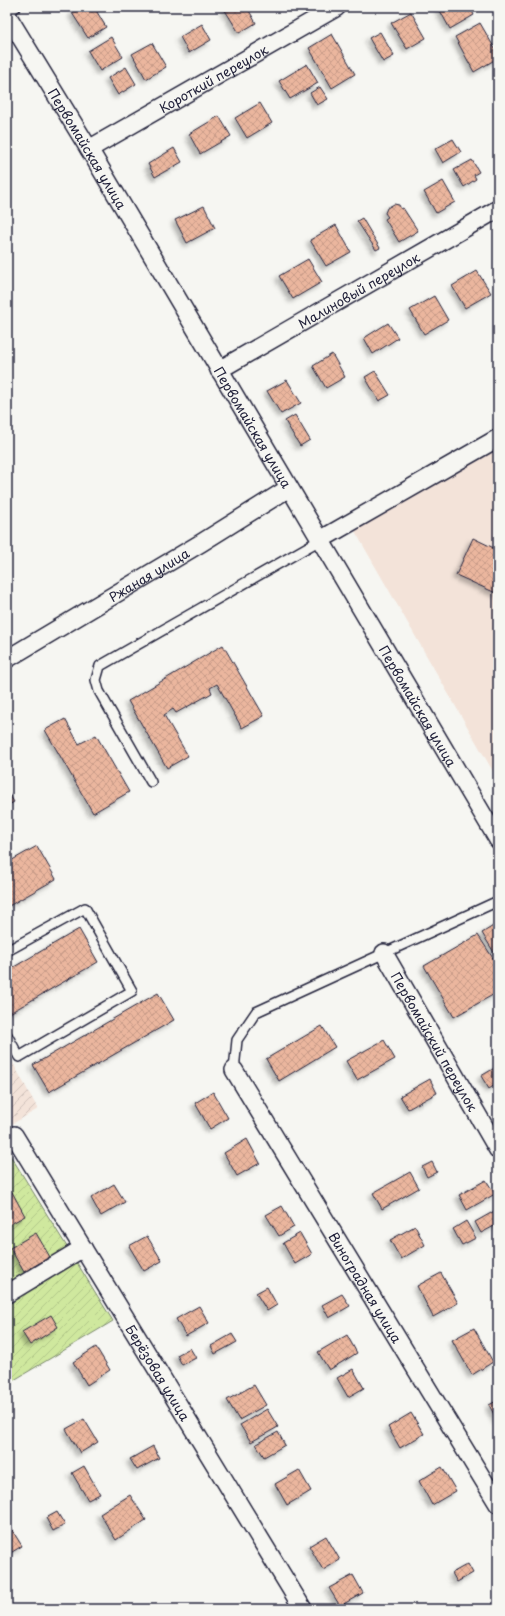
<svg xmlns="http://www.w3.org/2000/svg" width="505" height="1616" viewBox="0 0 505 1616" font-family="'Playpen Sans',sans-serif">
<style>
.built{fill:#f3e3d9}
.industrial{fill:url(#industrial-furrows)}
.garden{fill:url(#garden-furrows);stroke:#78856c}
.building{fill:url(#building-cross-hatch);stroke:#22223b;filter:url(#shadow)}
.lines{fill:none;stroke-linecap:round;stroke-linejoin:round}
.service-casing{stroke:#22223b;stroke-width:12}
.minor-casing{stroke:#22223b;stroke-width:20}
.service{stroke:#f6f6f2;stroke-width:9}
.minor{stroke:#f6f6f2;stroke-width:17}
.labels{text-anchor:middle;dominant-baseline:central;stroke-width:3.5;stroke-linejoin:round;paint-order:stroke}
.street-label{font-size:13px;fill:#22223b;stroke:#f6f6f2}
</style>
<defs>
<pattern id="industrial-furrows" width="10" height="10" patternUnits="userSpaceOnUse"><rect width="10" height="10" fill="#f3e3d9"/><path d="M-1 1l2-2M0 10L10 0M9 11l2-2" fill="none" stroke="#d0c2bb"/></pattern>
<pattern id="garden-furrows" width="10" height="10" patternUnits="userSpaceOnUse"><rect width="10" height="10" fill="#cfe89e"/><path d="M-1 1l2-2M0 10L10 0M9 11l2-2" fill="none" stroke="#b1c789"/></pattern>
<pattern id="building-cross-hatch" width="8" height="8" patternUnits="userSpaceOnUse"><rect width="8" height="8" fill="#ebb69e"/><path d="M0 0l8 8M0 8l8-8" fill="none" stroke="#c99c89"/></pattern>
<filter id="shadow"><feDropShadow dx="-3.5" dy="3.5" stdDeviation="2" flood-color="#0004"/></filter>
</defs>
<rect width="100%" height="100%" fill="#f6f6f2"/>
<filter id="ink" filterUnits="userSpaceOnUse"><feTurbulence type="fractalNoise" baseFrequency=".025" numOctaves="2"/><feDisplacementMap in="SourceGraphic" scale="8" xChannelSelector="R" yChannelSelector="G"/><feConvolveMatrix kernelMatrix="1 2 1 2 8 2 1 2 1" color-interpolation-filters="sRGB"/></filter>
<g filter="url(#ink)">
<polygon class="built" points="498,442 498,780 352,526"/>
<polygon class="industrial" points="7,1052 38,1109 7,1127"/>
<polygon class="garden" points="7,1150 113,1321 9,1383 7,1380"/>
<g class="building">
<polygon points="82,7 94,7 106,27 88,38 72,13"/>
<polygon points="223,7 247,7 256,23 239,33"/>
<polygon points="438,7 470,7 474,15 450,29"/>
<polygon points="411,12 426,38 407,49 391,23"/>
<polygon points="480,23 498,54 498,58 474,72 455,37"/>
<polygon points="202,24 211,40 189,53 180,37"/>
<polygon points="380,32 394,56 383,62 369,38"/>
<polygon points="332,34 355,74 332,88 309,48"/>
<polygon points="111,37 123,57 100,71 88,51"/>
<polygon points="152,43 166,67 146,79 132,54"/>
<polygon points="307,64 318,83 290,99 279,81"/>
<polygon points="126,67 136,84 118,95 108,78"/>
<polygon points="320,87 328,99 317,105 310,93"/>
<polygon points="260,103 272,123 247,138 235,118"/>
<polygon points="219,116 231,136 200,154 189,134"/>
<polygon points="453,139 461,152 443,163 435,149"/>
<polygon points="174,148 182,162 155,177 148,164"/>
<polygon points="472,160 479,172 474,175 476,179 464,187 454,170"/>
<polygon points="443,181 455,202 436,213 424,192"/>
<polygon points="394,204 399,205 401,209 403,208 418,231 399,242 385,219 388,217 385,213 387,208"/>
<polygon points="204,206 215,228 187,243 175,220"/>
<polygon points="362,218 380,248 376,250 357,221"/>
<polygon points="336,225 351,252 326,266 310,240"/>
<polygon points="308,259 322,282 293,299 279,276"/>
<polygon points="477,271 491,293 465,308 452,286"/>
<polygon points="434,296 448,320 424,334 410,310"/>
<polygon points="388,323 398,338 373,354 364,338"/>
<polygon points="332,354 345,377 326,388 313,366"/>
<polygon points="375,371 390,395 379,401 365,377"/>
<polygon points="287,380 301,403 281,414 267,391"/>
<polygon points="295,415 310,440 300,446 285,421"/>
<polygon points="473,538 498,550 498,594 456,575"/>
<polygon points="223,645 264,716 242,728 217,684 210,688 212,693 176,713 173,709 164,715 188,756 167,768 128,701"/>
<polygon points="65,719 79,744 96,735 129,792 93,813 45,730"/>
<polygon points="7,791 14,802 7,806"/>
<polygon points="37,846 56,879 7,907 7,863"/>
<polygon points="498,923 498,959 482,933"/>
<polygon points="79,929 98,962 8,1014 7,971"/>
<polygon points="478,935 498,966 498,992 454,1017 424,966"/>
<polygon points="158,993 174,1020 49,1092 33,1065"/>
<polygon points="322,1026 335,1047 279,1081 266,1059"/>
<polygon points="384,1040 395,1059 357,1080 346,1061"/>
<polygon points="498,1066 498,1083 489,1089 481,1076"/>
<polygon points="430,1079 437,1093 408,1109 400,1096"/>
<polygon points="213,1092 228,1118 210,1129 195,1103"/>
<polygon points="247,1139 260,1163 237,1176 224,1153"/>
<polygon points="432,1162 437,1172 427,1177 422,1167"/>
<polygon points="410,1172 419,1188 382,1209 373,1193"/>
<polygon points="486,1180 495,1194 467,1210 459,1195"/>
<polygon points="114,1184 125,1202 101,1216 91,1198"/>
<polygon points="12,1192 25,1216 7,1226 7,1194"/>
<polygon points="282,1206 294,1227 279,1236 266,1215"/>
<polygon points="498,1209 498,1224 481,1233 475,1222"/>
<polygon points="466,1221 476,1238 462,1245 453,1229"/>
<polygon points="415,1226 425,1245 401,1259 390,1240"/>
<polygon points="36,1233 50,1257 24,1272 10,1248"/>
<polygon points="300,1233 312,1254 295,1264 283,1243"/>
<polygon points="147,1236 162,1261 144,1271 129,1246"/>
<polygon points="441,1273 458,1303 433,1317 417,1286"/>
<polygon points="267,1287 277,1305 267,1311 256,1293"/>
<polygon points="342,1294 350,1306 329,1318 322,1305"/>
<polygon points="199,1306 209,1323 186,1336 176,1319"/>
<polygon points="51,1315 58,1327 30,1345 22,1332"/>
<polygon points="474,1328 493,1362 472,1375 452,1340"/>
<polygon points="232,1334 237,1342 215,1354 211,1346"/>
<polygon points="347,1335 357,1353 329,1370 318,1352"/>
<polygon points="96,1347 110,1370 87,1385 73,1362"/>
<polygon points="190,1348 196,1358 182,1365 177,1355"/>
<polygon points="353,1369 364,1388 348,1397 337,1378"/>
<polygon points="254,1385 266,1405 239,1420 227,1400"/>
<polygon points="498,1400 498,1422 489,1405"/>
<polygon points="267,1409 278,1427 251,1442 240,1425"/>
<polygon points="411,1413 424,1434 400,1448 388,1427"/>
<polygon points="84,1419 98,1442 80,1453 66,1429"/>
<polygon points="278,1432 285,1445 264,1457 256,1444"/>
<polygon points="153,1446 159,1458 137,1470 130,1459"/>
<polygon points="84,1466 100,1494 88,1500 72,1473"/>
<polygon points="442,1467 456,1491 432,1505 419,1481"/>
<polygon points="299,1470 311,1491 287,1505 275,1484"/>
<polygon points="130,1495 146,1520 116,1540 100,1514"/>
<polygon points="57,1512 65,1525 53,1531 46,1518"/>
<polygon points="7,1522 22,1546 7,1555"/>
<polygon points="326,1536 340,1560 323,1570 309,1546"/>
<polygon points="468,1564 473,1573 457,1582 452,1573"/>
<polygon points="353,1575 363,1593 340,1606 329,1588"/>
<polygon points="53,1605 55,1609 46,1609"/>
<polygon points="256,1605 258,1609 249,1609"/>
</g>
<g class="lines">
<g class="service-casing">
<g id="service">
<polyline points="7,12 16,7"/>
<polyline points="151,782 99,691 96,680 100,666 320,540"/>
<polyline points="7,951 85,908 132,991 19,1057 7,1035"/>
<polyline points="234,1070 237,1040 256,1012 498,901"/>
</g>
</g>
<g class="minor-casing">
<g id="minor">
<path id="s1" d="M7,15L89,149L498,840"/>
<path id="s2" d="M89,149L337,7"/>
<path id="s3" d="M219,370L498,209"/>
<polyline points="320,540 498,438"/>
<path id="s4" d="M7,659L201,543L289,488"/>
<path id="s5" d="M384,953L498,1150"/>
<path id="s6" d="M234,1070L498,1504"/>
<path id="s7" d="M7,1139L14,1135L303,1609"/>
<polyline points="7,1294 83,1248"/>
</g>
</g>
<use href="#service" class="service"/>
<use href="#minor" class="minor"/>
</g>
</g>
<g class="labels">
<g class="street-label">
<text stroke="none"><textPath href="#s2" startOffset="143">Короткий переулок</textPath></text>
<text stroke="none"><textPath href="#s1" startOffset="156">Первомайская улица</textPath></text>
<text stroke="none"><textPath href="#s3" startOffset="161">Малиновый переулок</textPath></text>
<text stroke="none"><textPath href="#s1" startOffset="480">Первомайская улица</textPath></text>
<text stroke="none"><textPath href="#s4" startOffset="165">Ржаная улица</textPath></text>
<text stroke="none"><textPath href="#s1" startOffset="804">Первомайская улица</textPath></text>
<text stroke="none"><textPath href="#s5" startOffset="102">Первомайский переулок</textPath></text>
<text stroke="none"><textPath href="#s6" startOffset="254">Виноградная улица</textPath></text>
<text stroke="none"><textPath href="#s7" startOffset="286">Берёзовая улица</textPath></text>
</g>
</g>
<rect width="505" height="1616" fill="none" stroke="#f6f6f2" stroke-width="24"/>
<rect x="12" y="12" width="481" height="1592" fill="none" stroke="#22223b" stroke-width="1.5" filter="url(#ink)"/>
</svg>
